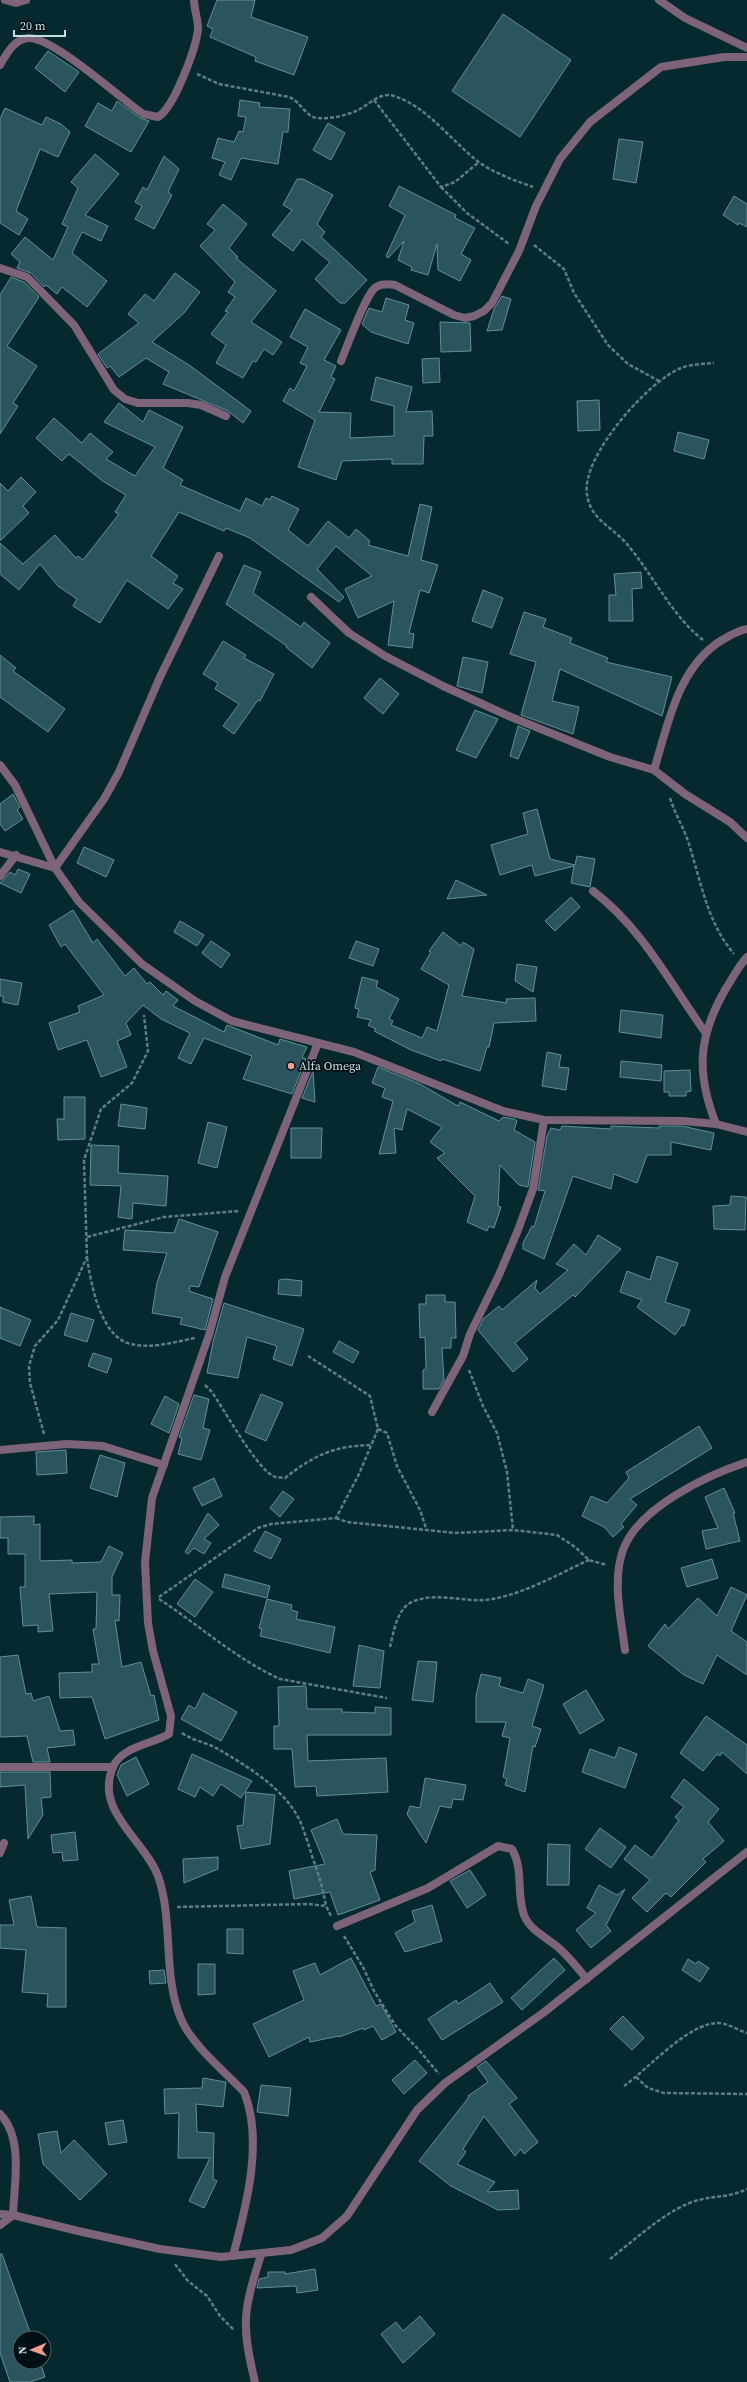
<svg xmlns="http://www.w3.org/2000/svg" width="747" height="2382" viewBox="0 0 747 2382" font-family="'Source Serif 4',serif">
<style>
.building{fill:#2a555e;stroke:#628f98}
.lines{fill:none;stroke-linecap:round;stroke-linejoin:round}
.path{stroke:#607d83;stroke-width:2.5;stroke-dasharray:4 2;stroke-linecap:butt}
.minor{stroke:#7d6479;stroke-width:8}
.poi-dot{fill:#f49d8c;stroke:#011014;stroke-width:1.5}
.labels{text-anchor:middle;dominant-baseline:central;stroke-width:3.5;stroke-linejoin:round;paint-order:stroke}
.poi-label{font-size:12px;fill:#c5dce1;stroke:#011014;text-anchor:start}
</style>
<rect width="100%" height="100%" fill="#062930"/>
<g class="building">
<polygon points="217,0 255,0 251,17 308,37 294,75 255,61 256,57 210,37 213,29 207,26"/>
<polygon points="503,14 571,60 520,137 452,91"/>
<polygon points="48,51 79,72 65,92 35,68"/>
<polygon points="240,100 260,103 259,107 290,109 288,132 283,132 278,164 241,158 231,180 219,175 225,162 212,158 218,138 234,142 239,131 243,132 246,117 238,116"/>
<polygon points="117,101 140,118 149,121 131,152 85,126 98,103 112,111"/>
<polygon points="5,108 42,125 46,117 61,124 70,132 58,157 40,149 16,211 28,219 19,235 0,223 0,119"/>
<polygon points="328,123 345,133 331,160 313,150"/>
<polygon points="619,139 643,142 636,183 613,179"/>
<polygon points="95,154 119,174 85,215 108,226 101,241 82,232 72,253 107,281 87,307 62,287 57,294 46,285 44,287 31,273 17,268 20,262 11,254 25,237 53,260 68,227 62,224 78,188 71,182"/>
<polygon points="164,156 179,169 168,192 172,195 154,229 135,219 142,206 135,202 143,187 147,190"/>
<polygon points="297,179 303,179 333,195 317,224 325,232 321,237 367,280 345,303 340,303 315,279 330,262 302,239 293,251 272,235 292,210 283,205"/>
<polygon points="399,186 456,215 455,218 475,228 461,254 471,260 460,281 438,270 437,244 428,275 411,270 412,267 398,260 404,241 388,258 386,256 405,215 389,206"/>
<polygon points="734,196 747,204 747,227 739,223 738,225 723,215"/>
<polygon points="223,204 247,224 229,248 238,257 236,258 276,291 251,322 282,342 273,355 264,349 256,362 253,361 243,378 216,363 226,345 211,334 228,312 225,311 235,297 228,292 235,282 200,246 215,230 207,224"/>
<polygon points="175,273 200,292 184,313 152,342 189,365 251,411 243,423 228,411 163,384 169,372 146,358 119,377 110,366 107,368 98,354 139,323 128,314 145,294 154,301"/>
<polygon points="11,277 24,282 39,297 7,346 37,366 13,403 18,406 0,434 0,295"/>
<polygon points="502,296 511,299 502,330 487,331 494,309"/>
<polygon points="386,298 409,305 405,320 414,323 408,344 371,332 362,324 369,308 382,312"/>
<polygon points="305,309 341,330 324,360 336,366 331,377 335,379 319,412 351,413 350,438 394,436 394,406 371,400 376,377 412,387 406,412 432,411 433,436 424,436 423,464 392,464 392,459 342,461 336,480 298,467 315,420 283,401 290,388 294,391 307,366 300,363 308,347 290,337"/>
<polygon points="440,322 470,323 471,351 441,352"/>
<polygon points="439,358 440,382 423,383 422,359"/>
<polygon points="599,400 600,430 578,431 577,401"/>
<polygon points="119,403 143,422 149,410 183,427 163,468 183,480 180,485 240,511 246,498 262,506 266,498 270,500 272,496 299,509 288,530 308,546 328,521 349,538 356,529 370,541 368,545 408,556 420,504 432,507 421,560 438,565 429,593 420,590 409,633 414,634 412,648 388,645 394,601 358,618 345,589 372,576 336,546 317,569 344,597 339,602 250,538 226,528 224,531 179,512 151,556 178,576 173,583 183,589 168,609 127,580 100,623 73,606 77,599 58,586 40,564 19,590 0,574 0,543 23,564 55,535 76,558 78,556 83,560 119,514 115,512 126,495 104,482 69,454 62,461 36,438 54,418 82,443 90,433 113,452 106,459 135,476 155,447 104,422"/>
<polygon points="678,432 709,440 704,459 674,451"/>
<polygon points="21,477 36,492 23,506 29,513 0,541 0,483 8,491"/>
<polygon points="244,565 261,572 253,593 301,627 304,622 330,643 312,668 286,647 287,646 226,604"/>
<polygon points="641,572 642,588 632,589 633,621 609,621 609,595 616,595 614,574"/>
<polygon points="483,590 503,598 492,628 472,621"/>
<polygon points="524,612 546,619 543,627 572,638 570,643 608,658 606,662 672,677 662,716 560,669 552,701 579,707 573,734 521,715 536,662 510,654"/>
<polygon points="223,641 246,655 244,658 274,674 260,701 258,700 234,734 223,726 239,704 215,689 218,683 203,674"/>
<polygon points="0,655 16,668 13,671 65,709 48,732 0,697"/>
<polygon points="463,657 488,662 482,693 457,686"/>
<polygon points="380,678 399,694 383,714 364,698"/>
<polygon points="475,710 498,719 476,758 456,750"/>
<polygon points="518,726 530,731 518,759 510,756"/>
<polygon points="13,794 20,807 17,810 23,819 5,831 0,824 0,804"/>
<polygon points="537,809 550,859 575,865 577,856 595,859 590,887 571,883 574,866 535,876 532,865 500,875 491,845 528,834 523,813"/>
<polygon points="84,847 114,860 106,877 77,863"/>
<polygon points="18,869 30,874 21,893 0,883 10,872 15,875"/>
<polygon points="456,880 487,895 447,899"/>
<polygon points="571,897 580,907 555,931 545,921"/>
<polygon points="73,910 93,943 97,939 125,976 134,968 147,984 150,982 163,995 166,991 178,1000 173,1006 224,1032 227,1025 278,1045 280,1039 307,1047 302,1057 306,1059 292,1094 243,1079 252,1056 204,1038 191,1064 178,1058 190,1033 161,1019 143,1005 126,1023 131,1035 117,1041 127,1067 101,1077 87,1040 58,1050 49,1023 80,1012 78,1006 104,995 65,944 61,947 49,925"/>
<polygon points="180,921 204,935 197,946 174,932"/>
<polygon points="443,932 461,946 463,942 474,949 462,996 507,1003 506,999 535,998 536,1021 494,1023 489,1047 487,1047 480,1071 442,1059 441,1061 411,1050 374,1031 376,1029 368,1025 371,1020 357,1017 359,1009 355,1008 362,977 378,981 376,987 399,999 389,1019 393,1021 391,1025 422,1038 427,1027 437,1031 449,985 421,969 431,952 429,951"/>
<polygon points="211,941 230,954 221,968 202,953"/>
<polygon points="356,941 379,949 373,966 349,958"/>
<polygon points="517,964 537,967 533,992 515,981"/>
<polygon points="0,979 22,983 18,1005 3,1002 3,996 0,996"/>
<polygon points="621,1010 663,1015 661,1038 619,1032"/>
<polygon points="547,1052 561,1055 559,1067 569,1068 566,1090 542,1086"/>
<polygon points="621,1061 662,1065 661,1081 620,1077"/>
<polygon points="378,1067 420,1084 458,1106 460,1102 499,1121 503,1117 514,1119 517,1121 514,1130 535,1142 528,1187 519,1185 500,1165 498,1206 501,1207 494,1228 489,1226 487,1231 467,1222 475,1196 437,1158 445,1153 430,1142 442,1127 407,1109 402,1130 394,1128 396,1153 379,1154 393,1101 382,1097 385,1088 372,1083"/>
<polygon points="690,1070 691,1091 686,1092 686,1096 669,1096 669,1092 664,1092 664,1071"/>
<polygon points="313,1071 315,1102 302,1098"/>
<polygon points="64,1097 85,1097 85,1139 58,1140 57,1119 64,1119"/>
<polygon points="121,1104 147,1108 145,1129 118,1126"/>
<polygon points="208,1122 227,1127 217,1168 198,1163"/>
<polygon points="562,1126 611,1129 611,1126 659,1128 659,1126 682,1126 714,1133 711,1150 671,1142 671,1155 647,1155 637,1183 614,1174 611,1189 573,1176 544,1259 523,1249 523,1243 532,1226 534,1227 545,1191 538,1190 547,1136 551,1128 560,1130"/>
<polygon points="291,1128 322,1128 321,1158 291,1158"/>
<polygon points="91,1145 119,1146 118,1173 168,1176 166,1206 133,1203 132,1219 118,1217 121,1186 90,1185"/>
<polygon points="731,1196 746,1197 745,1230 714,1229 713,1206 730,1205"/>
<polygon points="179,1219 218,1232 199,1287 190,1286 189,1291 213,1299 205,1330 180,1324 182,1318 152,1313 157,1283 167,1253 123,1250 125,1230 174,1233"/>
<polygon points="598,1235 621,1249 575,1297 573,1295 515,1343 528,1359 513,1372 478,1330 483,1319 499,1306 502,1310 537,1280 535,1288 540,1294 568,1270 556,1264 574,1244 586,1255"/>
<polygon points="657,1256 678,1263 665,1302 690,1310 684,1326 682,1325 675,1335 637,1307 642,1300 620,1292 627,1271 650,1280"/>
<polygon points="285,1279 302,1281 301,1296 278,1294 279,1280"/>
<polygon points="426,1295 445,1295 445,1302 455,1302 456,1338 451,1338 451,1348 442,1348 444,1380 439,1389 423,1389 423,1370 426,1369 425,1337 420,1338 419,1304 426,1304"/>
<polygon points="224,1303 304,1329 292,1366 273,1359 277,1346 247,1337 238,1378 207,1373 213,1342"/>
<polygon points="0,1307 31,1320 20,1346 0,1338"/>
<polygon points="71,1313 94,1320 87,1342 64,1335"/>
<polygon points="339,1341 359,1352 353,1363 333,1352"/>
<polygon points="93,1353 112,1359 107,1373 88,1366"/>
<polygon points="261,1394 283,1403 266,1441 245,1432"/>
<polygon points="194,1395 209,1399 203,1428 210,1430 201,1460 178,1454 182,1438 179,1437"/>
<polygon points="165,1396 179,1404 169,1433 151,1424"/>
<polygon points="699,1426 712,1448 630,1499 637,1505 621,1524 624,1527 613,1537 604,1527 582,1516 591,1496 607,1503 629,1478 626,1472"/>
<polygon points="66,1450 67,1473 37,1475 36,1452"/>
<polygon points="100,1455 125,1463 117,1497 90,1488"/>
<polygon points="214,1478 222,1496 202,1506 193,1488"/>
<polygon points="724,1488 735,1513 733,1513 740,1541 706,1549 702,1531 718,1528 705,1497"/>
<polygon points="283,1491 294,1499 280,1517 270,1508"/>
<polygon points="208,1513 219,1525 204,1539 211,1543 204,1554 194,1548 188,1554 185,1552"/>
<polygon points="34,1516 34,1525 40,1524 40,1561 72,1560 72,1563 101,1562 109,1546 123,1553 112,1577 112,1595 120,1595 119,1621 115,1620 122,1667 141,1662 151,1696 154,1695 159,1720 105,1739 92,1697 60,1698 59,1673 92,1672 92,1664 99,1664 93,1629 96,1629 97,1592 49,1594 53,1631 38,1632 38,1625 23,1626 20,1587 25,1587 25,1554 8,1554 8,1538 0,1538 0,1517"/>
<polygon points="265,1531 281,1539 271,1559 254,1551"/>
<polygon points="712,1559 718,1578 687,1587 681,1568"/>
<polygon points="225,1574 270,1586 267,1598 222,1587"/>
<polygon points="195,1579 213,1592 195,1617 177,1604"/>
<polygon points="731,1587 747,1595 731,1631 747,1642 747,1675 717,1655 703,1684 684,1675 648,1646 665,1624 668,1629 698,1598 717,1616"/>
<polygon points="267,1599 292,1605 291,1610 298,1612 296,1619 335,1627 330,1653 260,1636 262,1629 259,1628"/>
<polygon points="359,1645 384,1651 380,1688 353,1686"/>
<polygon points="18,1655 26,1694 31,1693 33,1701 49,1696 60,1731 73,1730 75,1745 47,1748 50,1762 33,1762 27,1736 0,1737 0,1657"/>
<polygon points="418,1661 437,1662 433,1702 412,1700"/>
<polygon points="481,1674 501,1678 499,1686 523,1693 528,1679 544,1685 532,1726 541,1729 535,1747 533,1746 525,1792 505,1785 507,1779 503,1777 510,1738 502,1736 506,1722 476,1722 476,1696"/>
<polygon points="306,1686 307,1709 342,1709 342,1712 375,1713 375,1707 391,1708 391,1735 307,1735 308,1761 386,1758 388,1792 317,1796 316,1786 295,1787 292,1749 274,1749 274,1726 279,1726 278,1687"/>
<polygon points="586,1690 604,1720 580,1734 563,1704"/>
<polygon points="203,1693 237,1712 221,1741 181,1719 189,1705 195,1709"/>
<polygon points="706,1716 747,1745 747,1774 722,1752 720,1756 717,1754 703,1771 680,1753"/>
<polygon points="619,1747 637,1754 625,1788 582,1772 590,1749 615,1758"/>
<polygon points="192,1754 252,1781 241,1798 221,1784 213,1796 200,1787 195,1797 178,1789"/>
<polygon points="136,1757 149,1784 127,1796 117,1775 121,1765"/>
<polygon points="0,1772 50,1772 51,1797 41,1798 43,1815 28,1839 25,1785 0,1787"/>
<polygon points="425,1778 466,1785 463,1800 453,1799 451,1808 440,1806 426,1843 407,1814 410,1806 420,1808"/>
<polygon points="684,1779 719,1809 708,1822 724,1841 703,1859 706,1862 671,1897 666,1893 647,1912 632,1898 650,1880 624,1859 635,1845 652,1858 679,1820 675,1817 684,1807 671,1797"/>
<polygon points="246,1792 275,1795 270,1844 241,1849 237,1826 243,1825"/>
<polygon points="337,1819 343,1834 377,1835 375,1870 370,1872 380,1900 338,1915 330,1892 294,1899 289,1871 325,1864 311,1830"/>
<polygon points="600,1828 626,1847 611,1868 585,1849"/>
<polygon points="75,1832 78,1860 63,1861 62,1852 53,1853 51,1835"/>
<polygon points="548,1844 570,1845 569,1885 547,1885"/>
<polygon points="218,1857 218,1869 184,1883 183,1859"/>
<polygon points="470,1870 486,1895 467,1908 450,1881"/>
<polygon points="599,1885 617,1895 625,1889 606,1925 611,1931 591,1948 576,1930 596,1913 587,1908"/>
<polygon points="31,1896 37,1927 66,1928 66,2007 47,2007 48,1994 22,1992 26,1950 0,1948 0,1925 14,1925 9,1900"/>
<polygon points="432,1905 442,1941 405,1952 395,1933 415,1922 412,1911"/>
<polygon points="227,1929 243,1929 243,1954 227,1953"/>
<polygon points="351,1958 376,2006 381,2004 396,2032 382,2040 373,2026 364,2030 363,2028 339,2037 339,2036 310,2042 309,2037 269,2057 253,2024 304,2000 293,1971 315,1963 320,1975"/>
<polygon points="554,1958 565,1970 522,2010 511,1998"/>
<polygon points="688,1959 696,1964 698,1961 709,1968 700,1982 682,1970"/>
<polygon points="198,1964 215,1964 215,1994 198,1995"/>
<polygon points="164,1970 166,1983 150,1984 149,1971"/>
<polygon points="490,1983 503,2002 442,2040 428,2019 456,2000 458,2004"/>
<polygon points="623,2016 644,2038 632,2050 610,2029"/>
<polygon points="415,2060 427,2073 404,2094 392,2080"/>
<polygon points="486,2061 517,2098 509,2104 538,2142 524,2154 521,2149 515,2156 484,2116 463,2149 466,2152 457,2164 495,2182 487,2192 518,2190 519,2209 498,2210 451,2186 419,2161 469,2097 468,2096 488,2082 477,2067"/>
<polygon points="203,2078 226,2082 223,2107 196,2104 197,2132 214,2133 213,2179 217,2181 204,2208 189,2201 210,2158 178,2158 179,2113 165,2114 164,2089 202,2088"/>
<polygon points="261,2085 291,2088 288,2116 257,2112"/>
<polygon points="123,2120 127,2142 109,2145 105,2123"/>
<polygon points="57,2131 61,2153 74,2140 107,2174 80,2200 43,2164 38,2134"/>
<polygon points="0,2254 2,2254 32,2338 20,2338 20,2362 40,2362 45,2377 30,2382 10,2382 0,2353"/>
<polygon points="315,2269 318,2290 297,2293 296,2286 257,2288 259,2279 268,2277 268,2272 285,2272 285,2274"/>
<polygon points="420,2316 435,2334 403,2363 381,2334 396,2322 403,2331"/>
</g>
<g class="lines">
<g class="path">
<path d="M197,74L219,84L289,97C300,101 306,117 317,118C330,119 344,116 356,111C368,106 380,91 394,96C427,106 453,143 480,163C496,174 514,180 533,187"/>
<polyline points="374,100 441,187 455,182 479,162"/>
<polyline points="441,187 467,213 509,244"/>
<polyline points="534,245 564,269 574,293 608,345 628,364 659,381"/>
<path d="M703,640C670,614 653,574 626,543C611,526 590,519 587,494C581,457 648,381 681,368C691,364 704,364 714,363"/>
<path d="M670,798C675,814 684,828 689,844C701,882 707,922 734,954"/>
<polyline points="87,1237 164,1217 239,1211"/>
<path d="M87,1258C91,1283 100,1337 131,1344C151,1349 175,1342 195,1338"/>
<polyline points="469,1370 483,1406 497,1433 507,1472 513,1530"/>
<path d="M205,1385L211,1391C225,1410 254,1465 273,1476C276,1478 281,1477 285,1478C314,1455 334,1446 371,1445"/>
<polyline points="378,1429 387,1433 397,1466 420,1510 426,1528"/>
<polyline points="44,1434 30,1383 29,1366 35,1346 58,1320 87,1257 84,1160 101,1109 132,1083 148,1051 144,1015"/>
<polyline points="336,1518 347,1522 456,1533 513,1530 557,1535 575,1547 589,1560 607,1565"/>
<polyline points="159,1597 258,1528 271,1524 336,1518 359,1474 378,1429 370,1396 308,1356"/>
<path d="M159,1599C199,1625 236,1659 280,1679L387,1698"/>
<path d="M390,1647C393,1635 396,1614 407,1605C427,1590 464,1602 485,1600C521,1596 556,1575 589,1560"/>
<path d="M182,1733C193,1741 206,1742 218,1749C247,1766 285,1789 300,1821C305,1833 309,1846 313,1859C319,1875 323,1889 326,1906"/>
<polyline points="177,1907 309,1904 326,1906 331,1916"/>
<polyline points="344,1936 363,1967 374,1991 395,2025 418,2049 439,2074"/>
<polyline points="636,2077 648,2088 664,2093 747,2094"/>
<path d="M624,2086C648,2069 688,2023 718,2023C727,2023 738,2030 747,2033"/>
<path d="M610,2259C633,2241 671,2206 699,2200C718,2195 728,2198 747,2189"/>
<polyline points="175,2264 188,2281 207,2296 220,2316 234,2330"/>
</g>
<g class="minor">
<polyline points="5,0 16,3 26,0"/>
<polyline points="659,0 685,18 747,48"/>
<path d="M0,65C6,55 14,39 28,38C52,36 120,98 143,114L158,117C174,108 197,46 198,28C198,19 194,9 194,0"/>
<polyline points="0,268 27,277 74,325 114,390 125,399 138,403 188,403 201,405 226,416"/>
<path d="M341,361C347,347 366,293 376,287C382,283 389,284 395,285L454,315L465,318L474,316L484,311L492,303L519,251L536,206L560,159L590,122L661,67L724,57H747"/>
<polyline points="311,597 349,633 385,656 443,686 511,717 610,757 654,770 685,794 730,822 747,838"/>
<polyline points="0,765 15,785 55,868 79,902 142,964 195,1001 232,1021 354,1052 503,1111 544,1120 683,1121 716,1124 747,1132"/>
<path d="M654,770C668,724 678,667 722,640C731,635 737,631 747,629"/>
<polyline points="0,852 55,868"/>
<polyline points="55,868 104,799 119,772 160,677 219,556"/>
<polyline points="0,876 16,855"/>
<path d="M593,891C642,928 670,983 705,1032"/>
<path d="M716,1124C696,1073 698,1037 725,990C732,979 738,967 747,957"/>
<polyline points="432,1412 463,1356 470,1334 499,1275 518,1230 533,1189 544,1120"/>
<polyline points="0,1450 67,1444 103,1446 164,1465"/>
<path d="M625,1650C621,1618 612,1581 623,1550C638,1508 707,1475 747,1462"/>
<polyline points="0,1767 113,1767"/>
<polyline points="0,1853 4,1843"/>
<path d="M337,1926L428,1888L498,1846L512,1849C524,1870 516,1893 524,1915C530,1931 548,1938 560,1949C570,1958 578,1969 587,1979"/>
<path d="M0,2114C24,2138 14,2184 13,2215L0,2225"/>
<polyline points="0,2214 13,2215 78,2231 160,2249 221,2257 291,2250 322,2238 347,2216 417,2110 445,2083 543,2013 747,1852"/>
<path d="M233,2256C246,2207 264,2141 244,2092C224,2071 192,2045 181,2019C162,1974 174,1922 158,1876C144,1839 94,1811 113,1767C121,1747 152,1744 169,1734L171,1716L153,1651L148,1623L145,1562L152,1498L209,1335L225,1277L318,1043"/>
<path d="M255,2382C241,2325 243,2311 261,2255"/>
</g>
</g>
<circle class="poi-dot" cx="291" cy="1066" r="4"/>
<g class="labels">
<g class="poi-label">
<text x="299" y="1066">Alfa Omega</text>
</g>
</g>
<g transform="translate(32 2350) rotate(268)"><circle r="19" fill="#011014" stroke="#4f6266"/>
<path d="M0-3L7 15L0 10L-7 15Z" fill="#f49d8c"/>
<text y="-6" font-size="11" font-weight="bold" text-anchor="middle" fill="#c5dce1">N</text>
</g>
<path d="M14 30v6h51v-6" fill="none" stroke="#c5dce1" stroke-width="2"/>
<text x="20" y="30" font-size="12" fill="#c5dce1" stroke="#011014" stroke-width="3" paint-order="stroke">20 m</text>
</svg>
